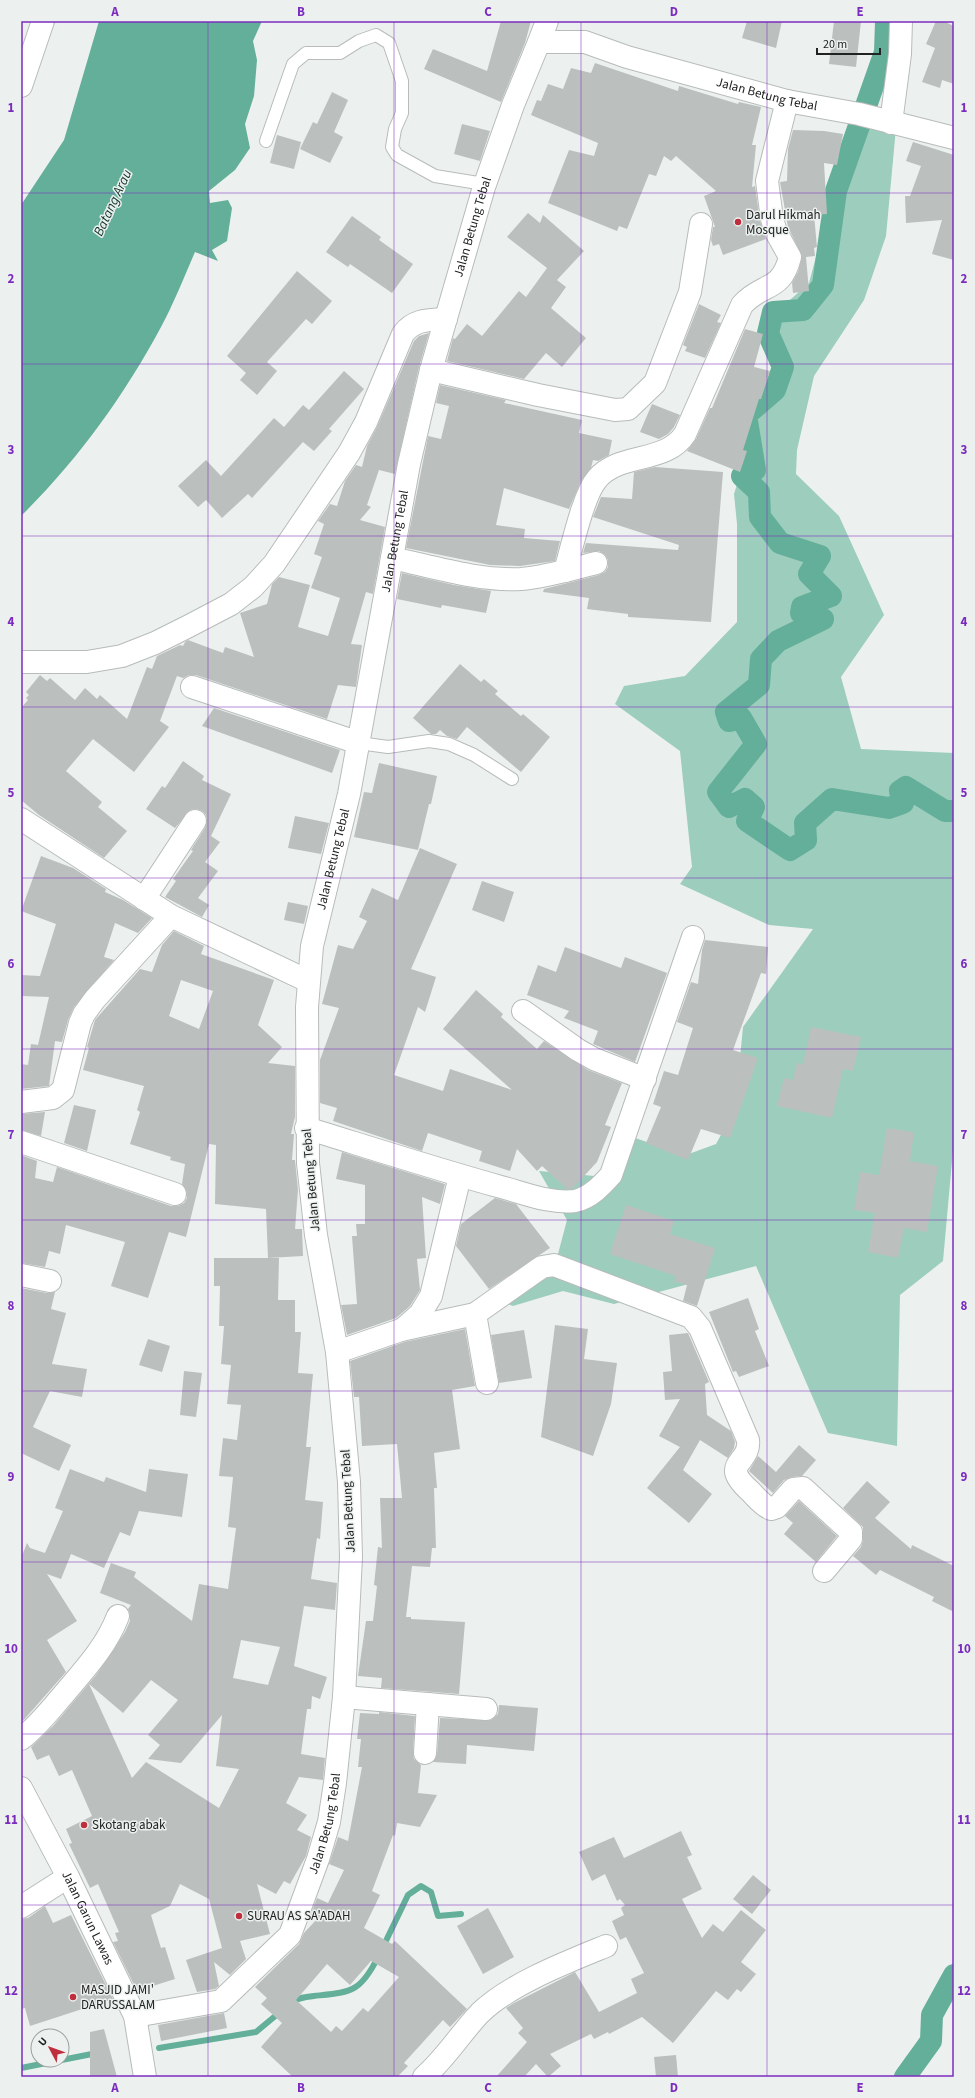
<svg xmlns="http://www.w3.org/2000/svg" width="975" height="2098" viewBox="0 0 975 2098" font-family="'Source Sans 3',sans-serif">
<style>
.green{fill:#9ccdbd}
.water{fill:#63af99}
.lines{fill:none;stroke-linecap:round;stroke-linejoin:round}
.stream{stroke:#63af99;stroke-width:6}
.canal{stroke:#63af99;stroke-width:22}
.building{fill:#bbc0be;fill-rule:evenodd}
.service-casing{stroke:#b7bcba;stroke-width:14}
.minor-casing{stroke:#b7bcba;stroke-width:24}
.tertiary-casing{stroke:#b7bcba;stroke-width:24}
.secondary-casing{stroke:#b7bcba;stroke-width:24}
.service{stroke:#fff;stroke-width:12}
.minor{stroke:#fff;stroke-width:22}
.tertiary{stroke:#fff;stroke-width:22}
.secondary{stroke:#fff;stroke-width:22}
.grid{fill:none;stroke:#7b2cbf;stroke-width:1;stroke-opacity:0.55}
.poi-dot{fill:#bf2e3d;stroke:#ecf1ef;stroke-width:1.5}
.labels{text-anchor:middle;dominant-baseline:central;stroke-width:3;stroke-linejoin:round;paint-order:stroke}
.street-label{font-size:13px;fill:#212322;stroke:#ecf1ef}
.poi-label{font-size:13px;fill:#212322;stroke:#ecf1ef;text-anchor:start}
.water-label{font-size:14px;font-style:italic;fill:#0d3228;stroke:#ecf1ef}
.neatline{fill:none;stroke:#7b2cbf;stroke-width:1.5}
.grid-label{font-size:13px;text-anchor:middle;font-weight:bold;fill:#7b2cbf}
</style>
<rect width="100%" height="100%" fill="#ecf1ef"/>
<polygon class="green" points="857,102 897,117 886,236 864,300 814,376 797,450 796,474 839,516 884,615 841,677 861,749 954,753 954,1139 943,1261 900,1295 897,1446 828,1433 756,1266 614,1304 563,1291 513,1306 492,1298 558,1254 567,1220 539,1171 606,1177 629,1136 686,1155 716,1144 735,1109 743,1027 813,929 769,925 680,884 692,867 680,751 615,704 624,686 685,676 737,622 737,524 734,494 780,348 763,324 809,283"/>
<path class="water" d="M99,21H262L253,41L257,60L254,96L245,124L250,148L235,170L209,191L210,203L228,200L232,208L227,241L212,250L218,261L195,252C184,277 174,303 161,327C124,396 77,461 21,516V205L64,140Z"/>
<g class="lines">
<g class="stream">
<polyline points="383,1947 408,1895 421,1886 431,1892 438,1916 461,1914"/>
<path d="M290,2003C297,1998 305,1997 314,1996C351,1992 360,1993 378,1957"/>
<polyline points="159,2048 256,2032 280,2012"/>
<polyline points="21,2068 97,2053"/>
</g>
<g class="canal">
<polyline points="886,21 885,52 836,191 823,285 803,310 773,312 768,333 783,367 775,390 746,415 755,470 742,476 759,492 760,517 780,543 820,556 809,574 831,596 802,607 801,613 823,619 778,641 761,659 759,685 726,712 729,721 741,718 756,744 718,792 729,807 745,799 754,807 747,821 790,850 806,840 805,823 832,799 889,808 903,803 900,791 906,787 945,811 954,811"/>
<polyline points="905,2077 931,2041 932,2015 954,1975"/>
</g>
</g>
<g class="building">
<polygon points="501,21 531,21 525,43 501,102 424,69 433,49 487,71"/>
<polygon points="747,21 782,21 776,48 742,38"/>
<polygon points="834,21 861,21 856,67 829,64"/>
<polygon points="936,21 943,21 954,26 954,84 942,80 940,88 922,82 935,48 926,44"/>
<polygon points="595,63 678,91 679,86 738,104 739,102 761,107 752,145 756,145 752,187 755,186 760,221 766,239 723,255 719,244 713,246 711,240 713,227 715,227 704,196 716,191 676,156 671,161 664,156 656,176 649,174 627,229 619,226 617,231 548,203 569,150 594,156 598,143 531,115 537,100 541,101 548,84 563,89 571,68 591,73"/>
<polygon points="332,92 348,100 334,132 343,137 330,163 300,149 313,122 317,124"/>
<polygon points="462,124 490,131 480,161 454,154"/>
<polygon points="793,130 824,131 843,134 837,165 824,163 827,214 814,215 817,247 814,248 815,256 806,257 809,291 793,293 792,283 798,272 802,256 788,227 780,182 787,181 788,149"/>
<polygon points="277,135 301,142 294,169 270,163"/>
<polygon points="913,142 954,155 954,260 932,254 942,220 906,223 905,196 910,196 921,166 906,161"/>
<polygon points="528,213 540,223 543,215 584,251 557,280 566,287 551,308 586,338 562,367 546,353 524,379 447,361 453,338 455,339 467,324 482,336 519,291 526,297 547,268 507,237"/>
<polygon points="352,216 381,237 379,240 413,264 392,293 350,264 348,267 326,252"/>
<polygon points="297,271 332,301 312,324 306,319 267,362 277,371 257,395 240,380 246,373 227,356"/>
<polygon points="699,304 721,315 717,322 721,323 705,358 685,351 687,347 683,345"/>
<polygon points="745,329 763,334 754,367 770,371 761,399 759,399 743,450 747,451 740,472 687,451 696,439 710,408 712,408"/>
<polygon points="429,333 419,367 395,474 379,470 367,505 371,507 360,520 385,527 373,594 366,592 351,644 362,645 356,687 338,685 327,719 196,675 189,675 183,678 177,676 160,721 169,727 134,772 93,739 66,771 102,802 98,807 127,831 104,858 39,815 21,800 21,708 28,700 26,698 29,695 26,692 40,675 47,681 50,678 75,700 85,688 97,699 100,695 127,719 147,667 152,669 157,656 180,645 183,646 185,642 188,640 223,653 225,647 254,657 240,613 267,604 272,584 279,577 310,585 298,627 328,636 340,598 311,588 322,557 314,554 324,524 318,521 330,504 337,506 345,481 356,465 362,467 367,446 377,427 414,341 419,336"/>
<polygon points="344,371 364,389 329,429 332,431 314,451 303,442 252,498 248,494 222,518 206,500 198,507 178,486 206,460 221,476 274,418 284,427 303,405 309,410"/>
<polygon points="440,385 506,400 504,403 582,420 579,433 612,440 609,455 598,461 593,460 591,468 581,481 569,509 504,488 496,525 525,529 524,538 560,541 555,561 520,566 490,565 406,548 428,436 441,439 449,406 436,403"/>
<polygon points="652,404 680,415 674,427 668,434 659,439 640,432"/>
<polygon points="655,467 723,472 711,622 628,617 628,614 587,609 589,598 543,592 544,589 599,575 605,572 608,567 608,560 605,555 599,551 583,553 586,543 678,550 679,545 593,517 601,497 632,499 634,472"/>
<polygon points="402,573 454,585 491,591 486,613 442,605 441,608 397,599"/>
<polygon points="460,664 481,682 484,679 498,691 495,694 521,716 523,714 550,737 521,772 467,727 457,739 447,736 440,730 436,734 431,734 413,718"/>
<polygon points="214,708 340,750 332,773 202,726"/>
<polygon points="183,761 204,776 202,780 231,794 211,836 220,842 205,862 218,871 198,898 209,905 202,917 165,897 176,881 173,879 193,851 191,850 205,828 207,821 206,815 202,811 196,809 190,810 175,828 146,809 162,786 165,788"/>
<polygon points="379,763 437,776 431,804 429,804 418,850 354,837 364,792 372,793"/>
<polygon points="295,816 329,823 321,854 288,848"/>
<polygon points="420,848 457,864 411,969 436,977 425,1012 418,1007 394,1075 443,1091 450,1069 512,1090 443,1029 476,990 503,1014 501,1017 537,1049 544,1041 588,1070 622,1083 605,1125 611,1127 597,1162 573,1188 567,1189 542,1166 537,1171 517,1149 510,1171 479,1161 482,1151 428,1133 422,1151 333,1121 337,1108 320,1103 320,1060 339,1008 322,1004 338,945 353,949 367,921 359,917 372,888 398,900"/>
<polygon points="41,856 73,868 106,889 105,892 123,900 152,918 138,933 115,923 104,957 114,960 74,1007 68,1020 62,1042 55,1041 49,1086 21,1089 21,1064 28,1065 31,1044 38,1045 49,997 21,996 21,975 40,976 56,924 21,911"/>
<polygon points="482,881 514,892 504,922 472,910"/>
<polygon points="288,902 308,906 304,924 284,920"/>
<path d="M174,931L204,946L201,954L274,980L258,1025L282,1047L268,1063L295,1066V1117L291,1134H294L292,1160H295L298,1190L295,1229H302L303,1256L268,1258L266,1209L215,1204L216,1145L209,1144L186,1237L169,1232L148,1298L111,1286L125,1242L66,1225L60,1254L49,1251L45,1267L21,1263V1155L37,1161L35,1178L53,1182L57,1167L171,1206H178L184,1203L187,1198V1192L182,1184L185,1164L170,1160L171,1157L130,1144L140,1112L137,1110L144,1086L83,1070L89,1048L87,1047L95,1020L140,969L152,972L162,945ZM181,980L213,991L199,1029L169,1016Z"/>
<polygon points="705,940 768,947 766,974 761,973 733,1050 758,1058 730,1138 701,1129 688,1160 646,1143 661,1107 653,1104 664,1071 678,1075 693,1028 677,1022 691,982 698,984 702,950"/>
<polygon points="565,947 621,968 625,957 667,973 635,1062 593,1044 598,1031 564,1018 569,1011 527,995 538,965 556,972"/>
<polygon points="811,1027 861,1037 853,1071 843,1069 832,1118 777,1106 784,1078 793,1080 797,1063 803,1064"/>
<polygon points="74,1105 96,1110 87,1151 64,1143"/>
<polygon points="45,1112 41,1136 21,1130 21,1114"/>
<polygon points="887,1128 914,1132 910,1161 938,1166 927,1232 904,1228 898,1258 868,1252 875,1213 854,1210 860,1172 879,1175"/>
<polygon points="342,1152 445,1184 440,1204 422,1197 426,1258 417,1259 420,1290 410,1306 396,1318 347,1335 341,1305 357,1304 352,1236 357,1236 356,1224 365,1224 365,1185 336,1179"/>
<polygon points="495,1198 516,1204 550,1248 489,1289 456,1246 461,1224"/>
<polygon points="626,1205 674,1221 670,1234 715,1248 697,1306 683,1301 687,1285 674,1281 676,1276 610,1254"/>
<path d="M214,1258H279L278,1300H295V1332H301L298,1373L313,1374L306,1447H311L305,1500L323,1502L320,1539L317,1538L311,1579L337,1583L336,1597L335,1610L304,1606L294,1666L327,1677L320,1699L312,1696L311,1709H307L301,1754L325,1758L323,1780L299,1777L286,1803L307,1815L297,1830L311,1837L306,1856L290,1884L284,1881L276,1894L257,1884L270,1934L240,1941L246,1959L230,1975L214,1962L219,1986L215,1989L197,1992L186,1960L222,1948L209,1899L180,1884L170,1906L151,1915L161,1948L165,1947L175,1979L137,1991L113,1942L118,1941L115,1933L119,1932L98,1884L90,1888L69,1844L72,1843L66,1829L92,1816L72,1770L59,1776L49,1755L37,1760L31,1747L53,1726L97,1674L125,1632L130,1621V1614L128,1609L131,1605L100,1593L111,1563L136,1572L134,1577L192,1621L199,1584L228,1589L236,1528L228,1527L233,1477L219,1476L223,1438L237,1440L241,1405L227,1404L231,1365L221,1364L224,1326H219L220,1286H214ZM241,1640L280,1647L268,1685L233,1678ZM151,1680L178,1700L148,1735L160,1745L148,1759L181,1763L222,1715L216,1766L239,1769L219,1808L146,1762L132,1778L89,1684L123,1713Z"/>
<polygon points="21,1288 47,1293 55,1292 51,1309 66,1313 52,1364 87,1369 82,1397 50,1391 33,1427 71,1445 59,1471 21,1453"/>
<polygon points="748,1298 759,1329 755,1331 769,1366 739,1377 736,1371 733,1372 709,1312"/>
<polygon points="555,1325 588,1329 584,1359 617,1363 611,1404 593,1456 541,1437"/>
<polygon points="465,1329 475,1386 452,1390 460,1449 434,1453 437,1488 434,1488 436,1548 432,1548 430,1567 412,1566 406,1617 411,1617 411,1619 465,1622 459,1694 381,1688 382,1678 358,1676 366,1621 373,1621 377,1586 374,1585 378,1547 382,1548 380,1498 402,1498 397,1444 362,1446 359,1397 354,1397 350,1361 404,1342"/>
<polygon points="524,1330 532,1378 499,1383 491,1335"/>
<polygon points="688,1333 709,1382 705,1384 707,1415 731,1431 735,1442 734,1448 728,1458 700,1440 683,1470 712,1494 689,1523 647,1488 680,1447 659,1436 680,1399 665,1400 663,1372 672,1371 669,1335"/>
<polygon points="148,1339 170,1346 162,1372 139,1365"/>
<polygon points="184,1371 202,1373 196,1417 180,1415"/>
<polygon points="799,1445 816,1460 802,1476 792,1477 784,1480 773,1493 749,1471 758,1456 776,1472"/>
<polygon points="70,1469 104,1482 106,1477 146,1492 149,1469 188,1474 182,1517 139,1511 130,1536 120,1532 104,1568 71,1554 61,1579 47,1574 77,1621 47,1640 66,1672 21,1723 21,1558 27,1543 30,1548 45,1553 63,1511 55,1508"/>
<polygon points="867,1481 890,1502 875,1518 911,1549 912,1545 954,1566 954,1612 932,1601 934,1597 880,1570 876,1575 853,1556 861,1547 863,1540 863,1527 843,1508"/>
<polygon points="799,1501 837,1536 816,1562 784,1534 793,1523 785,1516"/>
<polygon points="499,1705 538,1708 534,1751 467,1745 466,1764 433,1762 437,1754 440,1718 491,1720 498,1714"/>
<path d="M379,1712L415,1716L413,1753L414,1759L421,1765L418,1793L437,1795L420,1827L397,1823L395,1836L393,1835L372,1891L380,1895L364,1928L392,1944L395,1941L467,2009L450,2027L443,2020L404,2063L408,2066L397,2077H293L261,2047L282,2023L261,2004L267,1998L255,1987L299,1944L304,1933L317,1919L310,1916L317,1898L328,1903L344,1870L329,1864L338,1837L348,1841L362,1767H358L361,1739H357L360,1713L379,1714ZM371,1961L399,1977L368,2012L363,2008L342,2031L336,2026L331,2032L296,2000L327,1964L350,1985Z"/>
<polygon points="681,1831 692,1855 687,1857 702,1889 682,1899 702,1938 713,1924 723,1932 741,1910 766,1930 741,1962 756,1974 741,1992 737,1989 728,2000 716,1991 673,2043 642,2017 609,2034 608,2032 594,2039 591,2034 550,2054 561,2066 548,2077 536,2064 524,2077 496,2077 527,2042 518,2033 523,2028 506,2008 514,2003 575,1972 599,2012 637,1993 631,1979 644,1973 626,1937 620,1940 612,1921 624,1915 621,1908 625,1905 620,1899 617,1901 605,1874 592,1881 579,1852 614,1837 624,1858"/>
<polygon points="753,1875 771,1890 752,1914 733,1899"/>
<polygon points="45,1906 53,1923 71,1915 113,1999 30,2026 25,2008 21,2009 21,1919 28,1918"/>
<polygon points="488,1908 514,1957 483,1974 457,1926"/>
<polygon points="224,2013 227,2028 161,2041 158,2025"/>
<polygon points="104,2029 117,2077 90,2077 90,2032"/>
<polygon points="676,2055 678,2077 656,2077 654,2057"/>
</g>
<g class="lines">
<g class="service-casing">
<g id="service">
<polyline points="266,141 293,64 306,53 340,53 359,41 376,35 389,43 402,81 402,113 395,129 392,147 397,155 435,176 478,183 484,187"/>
<polyline points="359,743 388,747 429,741 449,744 474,755 512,779"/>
</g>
</g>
<g class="minor-casing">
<g id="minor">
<polyline points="539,42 547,21"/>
<polyline points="21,86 43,21"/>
<polyline points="891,123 900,54 901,21"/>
<polyline points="431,370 538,395 615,410 628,409 655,383 690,292 701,224"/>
<path d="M392,558C434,567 478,581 521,579C546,577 572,569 596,563"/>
<path d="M565,571C572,548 583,495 597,479C619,452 666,464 685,434L742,305C762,282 781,293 790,257L776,232L772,219L767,181L787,101"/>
<path d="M21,662H87L122,656L155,643L189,626L231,604L253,587L274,564L349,453L366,422L403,334C414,319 429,320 446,319"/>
<polyline points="192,687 359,743"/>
<polyline points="21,819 171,916 308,981"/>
<polyline points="144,899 195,821"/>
<polyline points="523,1011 578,1050 594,1059 645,1079"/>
<polyline points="21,1102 53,1098 63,1090 80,1023 84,1014 95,999 171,916"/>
<path d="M306,1128C371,1148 436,1169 501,1187C524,1193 550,1204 575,1201C590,1198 602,1185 611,1175L693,937"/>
<polyline points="21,1142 175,1194"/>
<polyline points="21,1275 50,1281"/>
<path d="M475,1314L536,1271L542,1267L554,1265L691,1317L700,1328L748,1440C751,1465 718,1462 750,1491C756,1497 763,1506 771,1509L777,1507L793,1489L803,1488L851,1532V1539L824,1571"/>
<polyline points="402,1330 420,1314 431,1296 460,1176"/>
<polyline points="337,1352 401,1330 475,1314 487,1383"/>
<polyline points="344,1697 486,1709"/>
<path d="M21,1739C38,1726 50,1710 64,1694C85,1669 106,1647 118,1616"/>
<polyline points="425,1753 428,1704"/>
<polyline points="21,1907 68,1877"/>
<path d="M424,2077C446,2058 460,2034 480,2013C510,1984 567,1962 606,1946"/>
</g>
</g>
<g class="tertiary-casing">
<g id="tertiary">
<path id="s1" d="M135,2016L221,2001L290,1935L318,1859L329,1822L335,1783L344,1697L351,1557L349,1482L337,1352L316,1235L308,1163L307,1007L312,946L349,794L409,464L431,370L484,187L513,105L539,42H585L627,57L787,101L859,114L954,138"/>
</g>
</g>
<g class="secondary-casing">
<g id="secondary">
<path id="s2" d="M21,1788L68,1877L135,2016L145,2077"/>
</g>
</g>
<use href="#service" class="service"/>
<use href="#minor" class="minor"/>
<use href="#tertiary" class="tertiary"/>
<use href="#secondary" class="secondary"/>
</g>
<path class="grid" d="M208,21V2077M394,21V2077M581,21V2077M767,21V2077M21,193H954M21,364H954M21,536H954M21,707H954M21,878H954M21,1049H954M21,1220H954M21,1391H954M21,1562H954M21,1734H954M21,1905H954"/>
<g class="poi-dot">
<circle cx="738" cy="222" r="4"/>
<circle cx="84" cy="1825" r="4"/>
<circle cx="239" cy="1916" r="4"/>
<circle cx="73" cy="1997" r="4"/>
</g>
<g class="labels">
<g class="street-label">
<text stroke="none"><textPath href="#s1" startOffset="2352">Jalan Betung Tebal</textPath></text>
<text stroke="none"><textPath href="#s1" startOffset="1920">Jalan Betung Tebal</textPath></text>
<text stroke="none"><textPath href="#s1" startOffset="1596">Jalan Betung Tebal</textPath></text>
<text stroke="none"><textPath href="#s1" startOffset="1272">Jalan Betung Tebal</textPath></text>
<text transform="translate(311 1180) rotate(-95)">Jalan Betung Tebal</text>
<text transform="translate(348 1501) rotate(-93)">Jalan Betung Tebal</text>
<text stroke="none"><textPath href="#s1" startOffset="300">Jalan Betung Tebal</textPath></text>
<text stroke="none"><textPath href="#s2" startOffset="146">Jalan Garun Lawas</textPath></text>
</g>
<g class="poi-label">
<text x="746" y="215">Darul Hikmah<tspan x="746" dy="15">Mosque</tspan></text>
<text x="92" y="1825">Skotang abak</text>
<text x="247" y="1916">SURAU AS SA'ADAH</text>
<text x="81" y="1990">MASJID JAMI'<tspan x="81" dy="15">DARUSSALAM</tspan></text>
</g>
<g class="water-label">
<text transform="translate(113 203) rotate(-65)">Batang Arau</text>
</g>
</g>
<rect width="975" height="2098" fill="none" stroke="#ecf1ef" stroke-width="44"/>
<g transform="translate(50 2048) rotate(311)"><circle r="19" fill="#ecf1ef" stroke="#9b9f9d"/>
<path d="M0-3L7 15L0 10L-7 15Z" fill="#bf2e3d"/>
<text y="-6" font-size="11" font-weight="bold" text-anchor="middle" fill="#212322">U</text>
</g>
<path d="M817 48v6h63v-6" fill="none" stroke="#212322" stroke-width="2"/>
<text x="823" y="48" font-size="12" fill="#212322" stroke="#ecf1ef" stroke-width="3" paint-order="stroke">20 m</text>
<rect x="22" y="22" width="931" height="2054" class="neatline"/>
<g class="grid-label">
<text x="115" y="16">A</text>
<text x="301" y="16">B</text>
<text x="488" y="16">C</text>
<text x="674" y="16">D</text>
<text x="860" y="16">E</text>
<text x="11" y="112">1</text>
<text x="964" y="112">1</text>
<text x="11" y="283">2</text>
<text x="964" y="283">2</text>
<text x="11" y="454">3</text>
<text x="964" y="454">3</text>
<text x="11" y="626">4</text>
<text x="964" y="626">4</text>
<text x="11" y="797">5</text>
<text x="964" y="797">5</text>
<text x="11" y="968">6</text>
<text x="964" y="968">6</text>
<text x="11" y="1139">7</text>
<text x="964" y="1139">7</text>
<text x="11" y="1310">8</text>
<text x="964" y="1310">8</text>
<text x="11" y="1481">9</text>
<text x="964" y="1481">9</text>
<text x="11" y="1653">10</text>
<text x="964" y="1653">10</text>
<text x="11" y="1824">11</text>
<text x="964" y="1824">11</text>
<text x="11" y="1995">12</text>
<text x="964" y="1995">12</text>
<text x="115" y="2092">A</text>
<text x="301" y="2092">B</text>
<text x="488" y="2092">C</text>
<text x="674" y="2092">D</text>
<text x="860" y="2092">E</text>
</g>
</svg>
